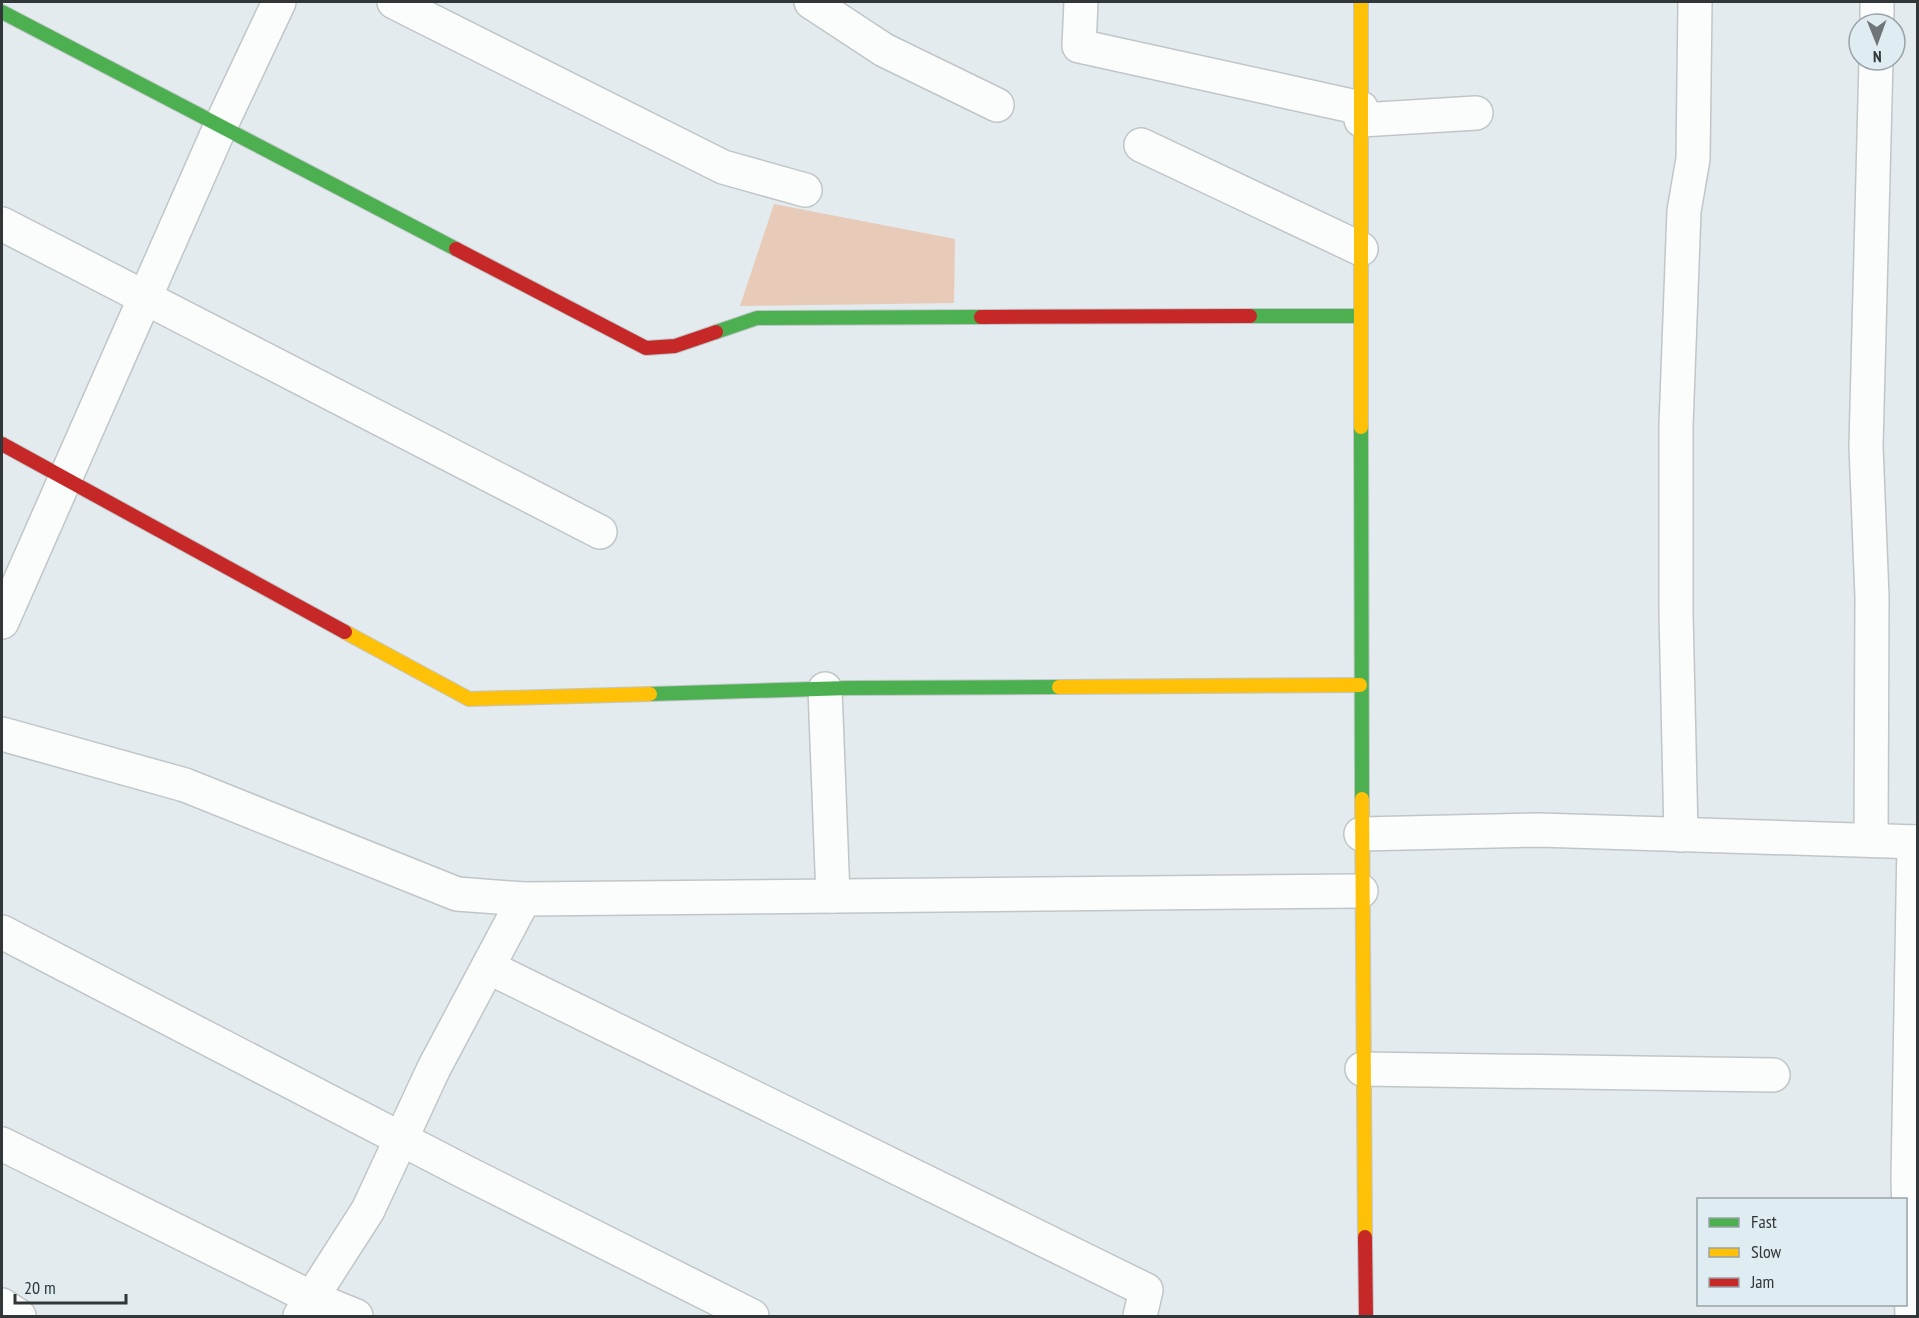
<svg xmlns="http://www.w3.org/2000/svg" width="1919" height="1318" viewBox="0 0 1919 1318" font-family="'PT Sans Narrow',sans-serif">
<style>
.green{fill:#e7cab8}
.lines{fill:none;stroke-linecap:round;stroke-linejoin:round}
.street-casing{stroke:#c0c6c8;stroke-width:36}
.fast-casing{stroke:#c0c6c8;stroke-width:16}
.slow-casing{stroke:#c0c6c8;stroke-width:16}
.jam-casing{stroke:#c0c6c8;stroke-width:16}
.street{stroke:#fbfcfc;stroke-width:33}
.fast{stroke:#4caf50;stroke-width:14}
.slow{stroke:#ffc107;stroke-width:14}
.jam{stroke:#c62828;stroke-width:14}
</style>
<rect width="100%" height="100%" fill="#e3ebee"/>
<polygon class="green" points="774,204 955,239 954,303 740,306"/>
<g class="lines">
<g class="street-casing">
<g id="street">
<polyline points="394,2 723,167 805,190"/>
<polyline points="811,2 884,50 997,105"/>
<polyline points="1081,2 1079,46 1361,108"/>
<polyline points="1877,24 1877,2"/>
<polyline points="1361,120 1476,113"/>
<polyline points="1141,145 1361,249"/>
<polyline points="2,224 600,532"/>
<polyline points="2,622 221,125 279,2"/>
<polyline points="825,689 833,896"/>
<polyline points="2,734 185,785 457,894 524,899 1361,891"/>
<polyline points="1361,834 1539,830 1918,842"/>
<polyline points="1681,835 1676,612 1676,426 1684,211 1693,159 1695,2"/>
<polyline points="1871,840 1872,597 1866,446 1876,60"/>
<polyline points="2,932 463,1171 752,1316"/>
<polyline points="488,967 1146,1290 1140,1316"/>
<polyline points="1362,1069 1773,1075"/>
<polyline points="2,1144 312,1298 356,1316"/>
<polyline points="2,1305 19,1316"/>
<polyline points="300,1316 368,1210 434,1068 524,899"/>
<polyline points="1912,1316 1908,1179 1914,842"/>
</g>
</g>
<g class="fast-casing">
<g id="fast">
<polyline points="2,12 456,249"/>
<polyline points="1250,316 1361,316"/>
<polyline points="716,332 757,318 981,317"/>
<polyline points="1361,427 1362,799"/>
<polyline points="650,694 849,688 1059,687"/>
</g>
</g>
<g class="slow-casing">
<g id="slow">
<polyline points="1361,2 1361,427"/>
<polyline points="345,632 469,699 650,694"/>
<polyline points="1059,687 1360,685"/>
<polyline points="1362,799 1365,1237"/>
</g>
</g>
<g class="jam-casing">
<g id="jam">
<polyline points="456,249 646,348 675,346 716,332"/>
<polyline points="981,317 1250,316"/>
<polyline points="2,444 345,632"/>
<polyline points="1365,1237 1366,1316"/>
</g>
</g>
<use href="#street" class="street"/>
<use href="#fast" class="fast"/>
<use href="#slow" class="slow"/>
<use href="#jam" class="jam"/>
</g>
<rect width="1919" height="1318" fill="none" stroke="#313638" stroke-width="6"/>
<rect x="1697" y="1198" width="210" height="108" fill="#dfecf2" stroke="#99a3a8" stroke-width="1.5"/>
<rect x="1709" y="1218" width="30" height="9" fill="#4caf50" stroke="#99a3a8" stroke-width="1.5"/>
<text x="1751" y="1228" font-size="18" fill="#313638">Fast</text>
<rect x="1709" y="1248" width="30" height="9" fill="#ffc107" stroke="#99a3a8" stroke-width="1.5"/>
<text x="1751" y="1258" font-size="18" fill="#313638">Slow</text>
<rect x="1709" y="1278" width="30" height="9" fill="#c62828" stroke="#99a3a8" stroke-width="1.5"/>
<text x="1751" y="1288" font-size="18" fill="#313638">Jam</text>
<g transform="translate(1877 42) rotate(179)"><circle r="28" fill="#dfecf2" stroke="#99a3a8" stroke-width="1.5"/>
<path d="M0-4.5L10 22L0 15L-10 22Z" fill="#6f7578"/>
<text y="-9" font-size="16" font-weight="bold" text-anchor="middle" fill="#313638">N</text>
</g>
<path d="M15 1294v9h111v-9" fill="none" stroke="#313638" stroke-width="3"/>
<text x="24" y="1294" font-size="18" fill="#313638" stroke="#dfecf2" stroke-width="4.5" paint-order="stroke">20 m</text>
</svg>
